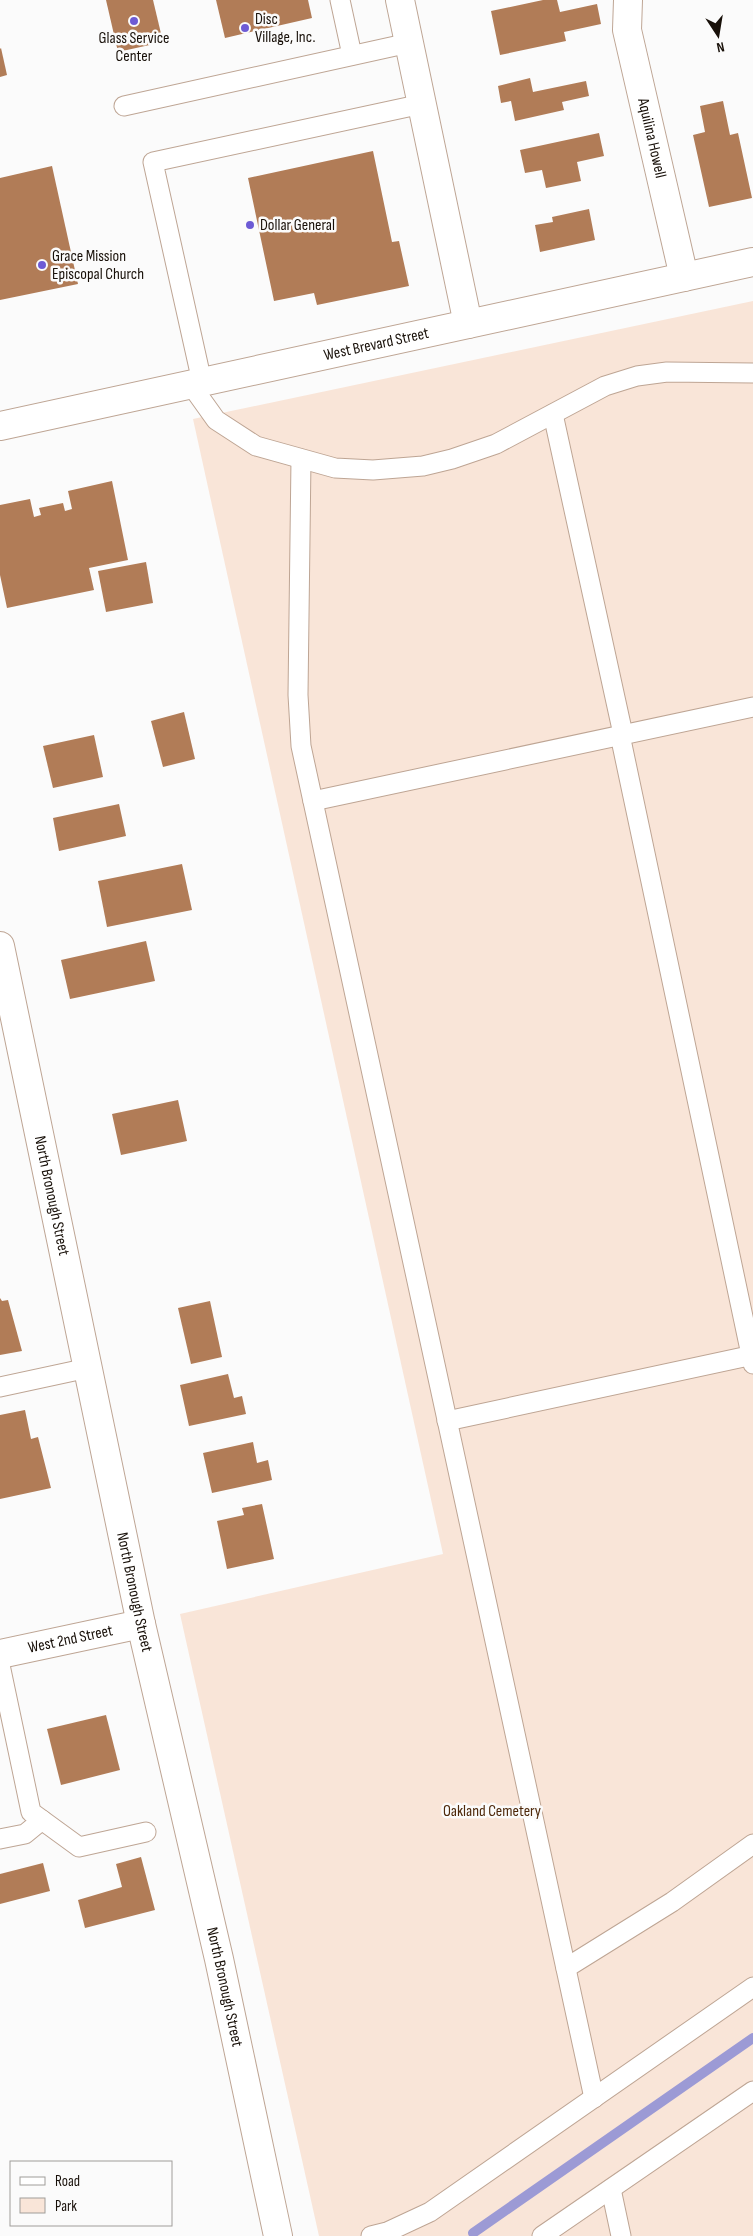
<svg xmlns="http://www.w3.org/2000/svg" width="753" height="2236" viewBox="0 0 753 2236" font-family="'Sofia Sans Condensed',sans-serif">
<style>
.green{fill:#f9e5d8}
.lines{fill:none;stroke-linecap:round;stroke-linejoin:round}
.stream{stroke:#9c9ad5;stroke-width:10}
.building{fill:#b17c57}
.lane-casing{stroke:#bea594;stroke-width:21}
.street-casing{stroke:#bea594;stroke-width:30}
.secondary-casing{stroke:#bea594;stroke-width:30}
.lane{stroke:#fff;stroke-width:19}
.street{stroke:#fff;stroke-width:28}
.secondary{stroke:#fff;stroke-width:28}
.poi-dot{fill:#6d5bd5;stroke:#fbfbfb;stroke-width:2}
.labels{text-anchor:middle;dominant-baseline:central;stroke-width:5;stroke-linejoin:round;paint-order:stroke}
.poi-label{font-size:16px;fill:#181009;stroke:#fbfbfb;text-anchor:start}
.street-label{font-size:16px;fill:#181009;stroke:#fbfbfb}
.park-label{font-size:16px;fill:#4e290b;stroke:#fbfbfb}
</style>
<rect width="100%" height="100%" fill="#fbfbfb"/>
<polygon class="green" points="753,301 753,2236 319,2236 180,1614 443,1554 193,419"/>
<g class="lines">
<polyline class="stream" points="473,2233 753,2038"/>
</g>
<g class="building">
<polygon points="106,0 153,0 163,42 118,52"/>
<polygon points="216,0 308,0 312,18 225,38"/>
<polygon points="543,0 557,0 560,12 597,4 601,24 564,32 566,41 500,55 491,11"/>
<polygon points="1,48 7,75 0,77 0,49"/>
<polygon points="530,78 533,92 586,81 589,96 562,102 564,110 515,121 511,101 501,103 498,86"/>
<polygon points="723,101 730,135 738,133 752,198 709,207 693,135 705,132 700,106"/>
<polygon points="599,133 604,156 577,162 581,181 546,188 542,170 525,173 520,150"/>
<polygon points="373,151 392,242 399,241 409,286 317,305 314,293 274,301 248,178"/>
<polygon points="52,166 78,284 0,300 0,178"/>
<polygon points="589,209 595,240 540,252 535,225 553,222 552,217"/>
<polygon points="112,481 128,560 89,568 94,590 7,608 0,575 0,505 30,499 34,517 41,515 39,508 63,503 65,511 72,509 68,491"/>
<polygon points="146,562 153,603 106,612 98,571"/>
<polygon points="184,712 195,759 163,767 151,721"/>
<polygon points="94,735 103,777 53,788 43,746"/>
<polygon points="119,804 126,836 59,851 53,818"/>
<polygon points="182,864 192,910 107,927 98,881"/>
<polygon points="146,941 155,981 70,999 61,960"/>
<polygon points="178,1100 187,1141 121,1155 112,1114"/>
<polygon points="0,1298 2,1301 8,1300 22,1351 0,1355"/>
<polygon points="210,1301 222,1357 191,1364 178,1308"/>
<polygon points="228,1374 234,1398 242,1396 246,1414 189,1426 180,1385"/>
<polygon points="25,1410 31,1439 38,1437 51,1488 0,1499 0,1415"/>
<polygon points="253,1442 257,1463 268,1460 272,1480 212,1493 203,1453"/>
<polygon points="262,1504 274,1559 227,1569 217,1521 244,1515 242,1508"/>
<polygon points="106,1715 120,1770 61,1785 47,1729"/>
<polygon points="141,1857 155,1910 85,1928 78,1900 122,1887 116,1864"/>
<polygon points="43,1863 50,1891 0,1904 0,1874"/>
</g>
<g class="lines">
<g class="lane-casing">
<g id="lane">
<polyline points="340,0 352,55"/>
<polyline points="124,106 409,43"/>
<polyline points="202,382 153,162 422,104"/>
<polyline points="191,385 216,420 256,446 335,468 373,470 423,466 452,459 496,444 605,386 637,376 667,372 753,373"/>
<polyline points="553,414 623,734"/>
<polyline points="301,459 298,695 301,746 594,2098"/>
<polyline points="620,735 753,1364"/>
<polyline points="313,801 753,707"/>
<polyline points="0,1387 88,1368"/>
<polyline points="447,1421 753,1355"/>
<polyline points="0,1665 31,1812 79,1847 146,1832"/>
<polyline points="0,1839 25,1834 42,1820"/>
<polyline points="566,1968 672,1902 753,1844"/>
<polyline points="611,2189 621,2236"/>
<polyline points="371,2236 387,2232 430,2212 753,1987"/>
<polyline points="542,2236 753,2091"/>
</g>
</g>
<g class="street-casing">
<g id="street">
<path id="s1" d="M628,0L627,30L684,277"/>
<path id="s2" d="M0,1654L141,1624"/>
</g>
</g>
<g class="secondary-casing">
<g id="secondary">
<polyline points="400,0 468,324"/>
<path id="s3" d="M0,426L753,262"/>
<path id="s4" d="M0,946L141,1624L219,1959L278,2236"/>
</g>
</g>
<use href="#lane" class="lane"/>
<use href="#street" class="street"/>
<use href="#secondary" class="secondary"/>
</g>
<g class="poi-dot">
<circle cx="134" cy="21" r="5"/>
<circle cx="245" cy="28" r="5"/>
<circle cx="250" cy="225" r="5"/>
<circle cx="42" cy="265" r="5"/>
</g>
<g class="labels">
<g class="poi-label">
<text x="255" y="19">Disc<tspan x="255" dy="18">Village, Inc.</tspan></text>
<text x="134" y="38" text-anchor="middle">Glass Service<tspan x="134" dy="18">Center</tspan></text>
<text x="260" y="225">Dollar General</text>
<text x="52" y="256">Grace Mission<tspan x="52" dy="18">Episcopal Church</tspan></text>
</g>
<g class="street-label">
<text stroke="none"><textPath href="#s1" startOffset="141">Aquilina Howell</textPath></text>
<text stroke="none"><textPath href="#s3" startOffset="385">West Brevard Street</textPath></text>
<text stroke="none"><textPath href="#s4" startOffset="255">North Bronough Street</textPath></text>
<text stroke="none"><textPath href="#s4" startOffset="660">North Bronough Street</textPath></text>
<text stroke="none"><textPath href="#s2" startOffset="72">West 2nd Street</textPath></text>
<text stroke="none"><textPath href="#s4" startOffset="1065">North Bronough Street</textPath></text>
</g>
<g class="park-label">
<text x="492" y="1811">Oakland Cemetery</text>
</g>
</g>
<rect x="10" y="2161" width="162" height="65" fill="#fbfbfb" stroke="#a09d9a"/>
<rect x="20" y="2177" width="25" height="8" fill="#ffffff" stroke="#a09d9a"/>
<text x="55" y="2186" font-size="15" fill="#181009">Road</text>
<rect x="20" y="2198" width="25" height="15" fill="#f9e5d8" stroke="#a09d9a"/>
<text x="55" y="2211" font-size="15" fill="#181009">Park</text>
<g transform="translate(718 35) rotate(168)" stroke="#fbfbfb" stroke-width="4" paint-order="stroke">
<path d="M0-4L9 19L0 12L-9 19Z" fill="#181009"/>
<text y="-8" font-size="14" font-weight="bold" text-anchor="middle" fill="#181009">N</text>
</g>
</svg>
